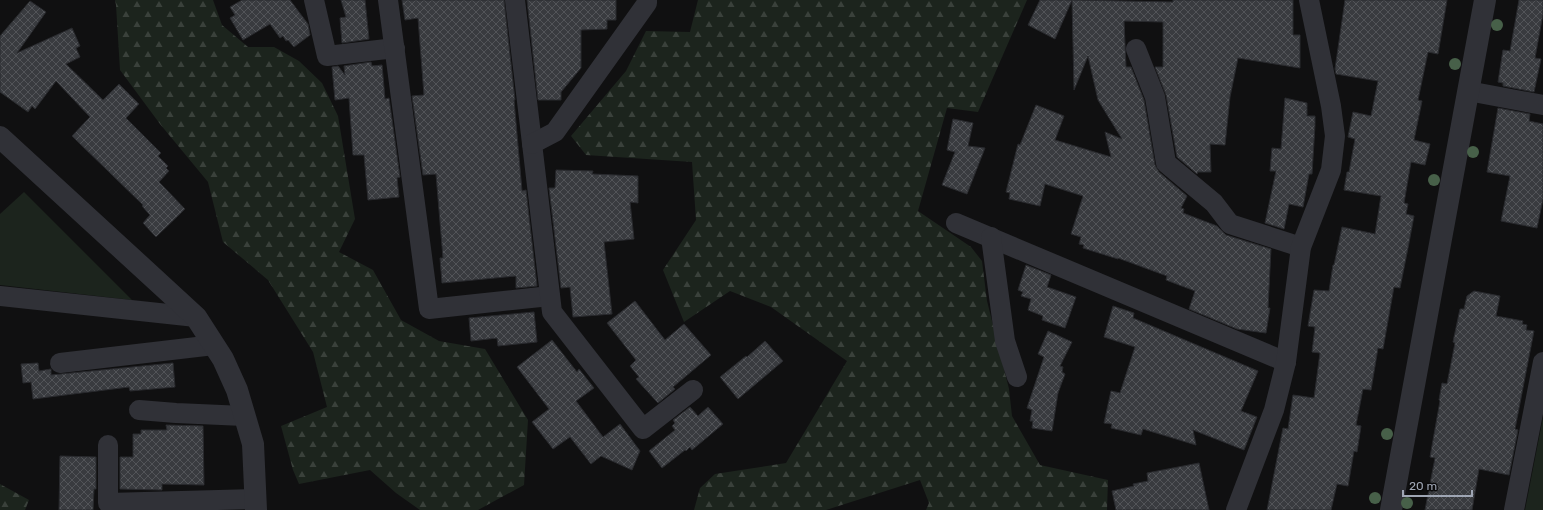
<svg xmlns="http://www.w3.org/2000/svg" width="1543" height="510" viewBox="0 0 1543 510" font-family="Rubik,sans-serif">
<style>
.green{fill:#1c241d}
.forest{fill:url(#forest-firs)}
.building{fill:url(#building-cross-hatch);stroke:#292a2e}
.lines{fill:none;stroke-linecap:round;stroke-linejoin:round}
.minor{stroke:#303137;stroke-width:20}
.tertiary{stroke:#303137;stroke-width:22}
.tree{fill:#476049}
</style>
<defs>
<pattern id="forest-firs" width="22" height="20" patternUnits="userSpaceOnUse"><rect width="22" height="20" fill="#1c241d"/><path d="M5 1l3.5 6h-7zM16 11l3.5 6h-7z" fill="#3a413b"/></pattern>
<pattern id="building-cross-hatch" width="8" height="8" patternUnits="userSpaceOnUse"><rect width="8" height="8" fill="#393b3f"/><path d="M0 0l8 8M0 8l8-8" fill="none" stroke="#525458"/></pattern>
</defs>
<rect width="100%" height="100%" fill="#101011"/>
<g class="green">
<polygon points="24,192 132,300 0,285 0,214"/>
<polygon points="1543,417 1543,510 1525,510"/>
</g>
<g class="forest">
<polygon points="115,0 213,0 222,25 248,47 274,47 299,61 322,83 338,116 355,219 339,252 373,270 401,320 439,341 485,349 528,420 524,485 478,510 420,510 396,493 370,470 299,484 293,470 281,426 327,407 313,352 268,280 223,242 208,182 160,124 120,70 116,5"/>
<polygon points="698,0 1027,0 978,112 947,108 918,211 971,247 982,261 987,301 1009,389 1012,416 1040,465 1108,480 1107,510 926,510 929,503 920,480 826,510 694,510 700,488 715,474 786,463 847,361 771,307 730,291 684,322 663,270 696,220 692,162 586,155 571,136 626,71 646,31 690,32"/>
<polygon points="0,484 29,500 25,510 0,510"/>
</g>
<g class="building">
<polygon points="242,0 290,0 308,24 310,35 294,47 288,40 286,41 283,36 280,38 270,24 243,40 230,18 235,15 230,7"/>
<polygon points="341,0 365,0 369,39 342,43 340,18 346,17"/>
<polygon points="402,0 504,0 515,100 514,100 522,191 526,190 537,286 516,288 516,276 442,283 440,258 443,258 436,174 423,175 412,96 424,95 418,18 405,20"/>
<polygon points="527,0 616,0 616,20 607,20 607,29 581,30 581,68 561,92 561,100 538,100"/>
<polygon points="1040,0 1072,0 1055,39 1028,25"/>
<polygon points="1072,0 1173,2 1173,0 1293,0 1293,35 1300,35 1300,68 1238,58 1230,97 1225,145 1210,144 1211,172 1198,172 1197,174 1177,157 1166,95 1155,67 1163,67 1163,22 1124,21 1126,67 1131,67 1144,100 1155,165 1159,172 1187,196 1181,208 1184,209 1183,213 1217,226 1226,235 1271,249 1268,308 1270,308 1266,333 1237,329 1189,309 1195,291 1166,280 1167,276 1118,258 1118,259 1083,248 1084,245 1079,244 1081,237 1071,234 1083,196 1045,184 1040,206 1009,199 1010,193 1006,192 1018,144 1020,145 1036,105 1064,116 1055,140 1111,157 1105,132 1122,139 1098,100 1088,56 1074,90"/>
<polygon points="1345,0 1447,0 1438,54 1428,52 1418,100 1422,101 1414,140 1430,144 1425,165 1411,162 1404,203 1408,204 1406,214 1414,216 1408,248 1400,288 1394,287 1383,349 1378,348 1371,390 1363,389 1356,425 1361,426 1357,452 1354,451 1348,486 1337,484 1331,510 1267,510 1283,428 1288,429 1293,395 1314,398 1320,353 1312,352 1315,327 1308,326 1314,290 1329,291 1333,265 1334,265 1342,227 1375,234 1381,196 1344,190 1347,172 1349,172 1355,139 1348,137 1353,112 1371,116 1378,81 1336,74 1335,69"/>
<polygon points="1519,0 1543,0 1543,14 1535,58 1541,59 1534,92 1503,86 1503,83 1498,82 1503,50 1510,51"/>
<polygon points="30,1 46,12 17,53 72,28 80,46 76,48 80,57 66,64 103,100 119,84 139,104 126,118 161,153 158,156 168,166 166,168 169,171 159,182 185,209 156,237 143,223 150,215 142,206 143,205 72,136 90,117 56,81 35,109 32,106 28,112 0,92 0,36"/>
<polygon points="371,62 372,66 382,65 385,99 389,98 400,177 397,178 399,197 368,200 364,155 353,155 349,98 335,100 332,67 338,66 345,75 344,66"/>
<polygon points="1285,98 1307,103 1307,116 1315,116 1315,125 1312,174 1309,174 1303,207 1289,204 1284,229 1265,223 1276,171 1270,171 1272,148 1281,149"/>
<polygon points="1498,108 1530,114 1529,121 1543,124 1543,199 1537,228 1501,221 1510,176 1487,172"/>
<polygon points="953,119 973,123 968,146 985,148 967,194 942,185 955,152 947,150"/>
<polygon points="556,170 593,171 592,174 638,176 638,203 630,202 634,239 604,242 612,314 573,317 570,287 561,288 549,188 555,188"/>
<polygon points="1026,265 1051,275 1047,287 1076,297 1065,328 1042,320 1043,316 1028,310 1031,299 1021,296 1023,292 1018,290"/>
<polygon points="1474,291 1500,296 1496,316 1523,321 1522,324 1527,325 1526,330 1534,331 1515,429 1518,430 1509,475 1479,469 1472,510 1425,510 1435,458 1430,457 1440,401 1439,400 1442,383 1447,384 1455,343 1453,342 1460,309 1464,309 1467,296"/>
<polygon points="635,301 665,340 684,324 711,355 673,387 675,389 658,403 636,379 639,377 630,366 636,360 607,323"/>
<polygon points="1113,306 1134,313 1133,318 1258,371 1241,411 1257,417 1244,450 1193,430 1196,445 1143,429 1141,435 1111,428 1112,424 1104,423 1111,391 1120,393 1135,347 1104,337"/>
<polygon points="534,312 537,342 498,346 497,338 471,341 469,318"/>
<polygon points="1048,331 1072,342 1060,366 1063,367 1062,372 1065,374 1058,393 1052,431 1032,428 1033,421 1030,421 1032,410 1027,408 1044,357 1038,354"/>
<polygon points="552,340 577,372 579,369 594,388 576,401 603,437 620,424 640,451 632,470 601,456 591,464 570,437 553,449 532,422 549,409 517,367"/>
<polygon points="765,341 783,361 738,399 720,377 746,356 747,357"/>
<polygon points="38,363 39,371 51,369 51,375 173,363 175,387 130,391 129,387 33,399 31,382 23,383 21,364"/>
<polygon points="690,407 698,416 708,407 723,424 692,450 690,447 686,451 685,450 662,468 649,451 675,430 672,426 675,423 673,420"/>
<polygon points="166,425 203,426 204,485 162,484 162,490 120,489 120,457 133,457 133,434 141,434 141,430 167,430"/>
<polygon points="60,456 96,457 96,489 94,489 93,510 59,510"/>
<polygon points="1199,463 1209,510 1116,510 1112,491 1134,486 1133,484 1148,481 1147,473"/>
</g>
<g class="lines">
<g class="minor">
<polyline points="314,0 327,56 395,48"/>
<polyline points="388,0 429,309 550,296"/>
<polyline points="515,0 552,312 643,429 693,390"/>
<polyline points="1136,49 1155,97 1166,163 1214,203 1230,224 1301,247"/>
<polyline points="1468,91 1543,105"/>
<polyline points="532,144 555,132 647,3 647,0"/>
<polyline points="956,223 1286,362"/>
<polyline points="991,237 1005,341 1017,377"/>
<polyline points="0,296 196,317"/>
<polyline points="60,363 214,345"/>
<polyline points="139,410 176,413 244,416"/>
<polyline points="108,445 108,503 255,499"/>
<polyline points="1236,510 1274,410 1286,362 1301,247 1331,170 1335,136 1331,106 1309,0"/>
<polyline points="1514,510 1543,362"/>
</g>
<g class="tertiary">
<polyline points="0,137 196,317 223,359 237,390 253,444 256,510"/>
<polyline points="1391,510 1485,0"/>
</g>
</g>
<g class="tree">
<circle cx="1497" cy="25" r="6"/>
<circle cx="1455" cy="64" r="6"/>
<circle cx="1473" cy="152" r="6"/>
<circle cx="1434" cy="180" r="6"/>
<circle cx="1387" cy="434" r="6"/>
<circle cx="1375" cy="498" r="6"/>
<circle cx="1407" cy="503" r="6"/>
</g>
<path d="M1403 490v6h69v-6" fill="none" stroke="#9fa6b4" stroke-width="2"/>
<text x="1409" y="490" font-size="12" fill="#9fa6b4" stroke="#0b0b0c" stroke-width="3" paint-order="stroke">20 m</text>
</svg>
